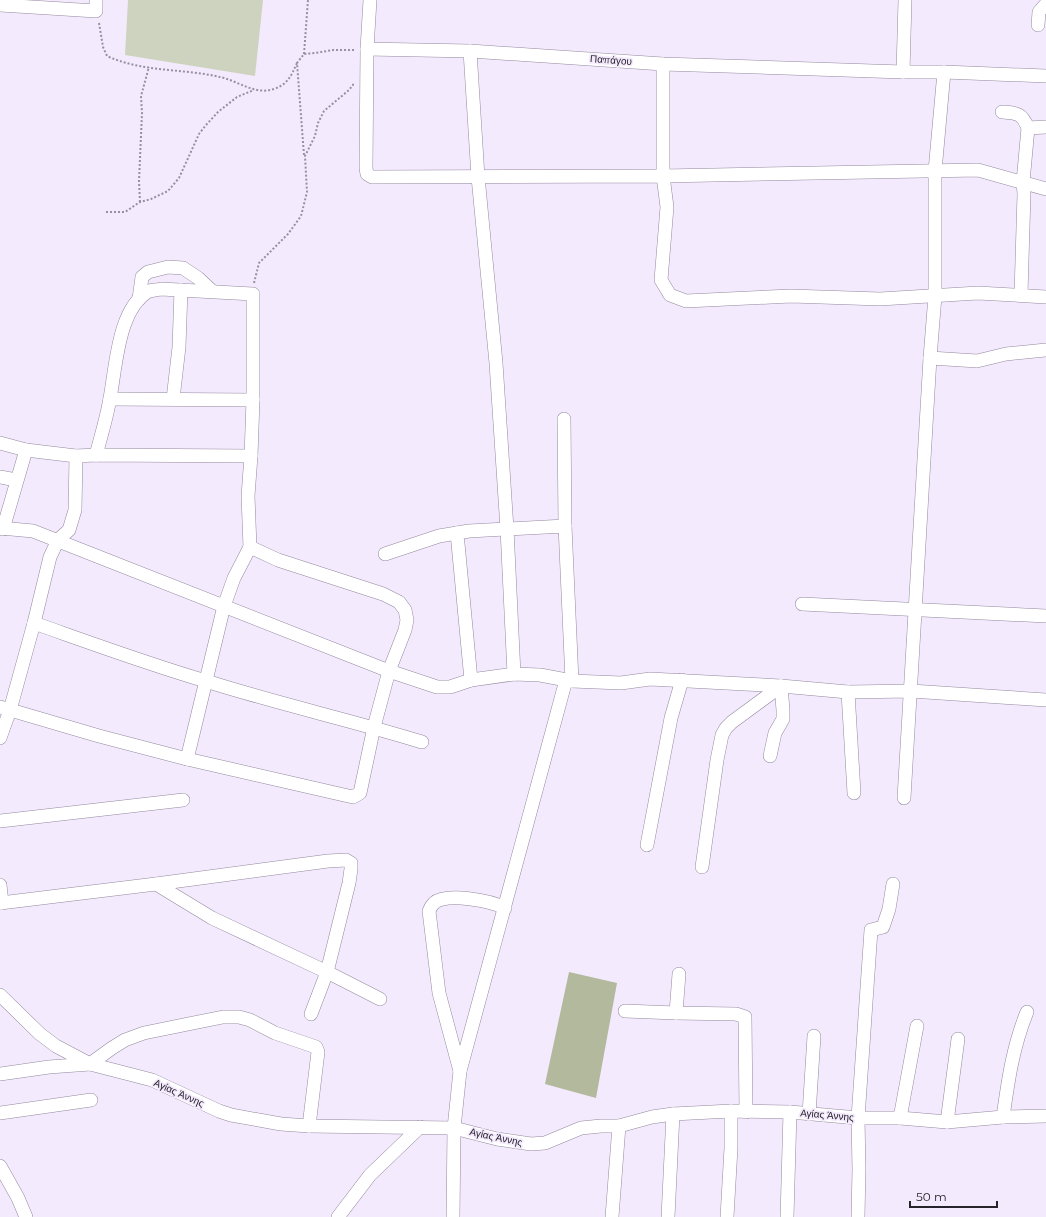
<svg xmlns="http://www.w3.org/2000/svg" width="1046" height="1217" viewBox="0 0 1046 1217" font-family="Montserrat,sans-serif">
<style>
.green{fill:#ced3bf}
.forest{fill:#b2b99c}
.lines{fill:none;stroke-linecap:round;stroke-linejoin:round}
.minor-casing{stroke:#93899e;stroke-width:14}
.path{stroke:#97909e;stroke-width:2;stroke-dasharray:2 2;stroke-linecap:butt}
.minor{stroke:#fff;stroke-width:13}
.labels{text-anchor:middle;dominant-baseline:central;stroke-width:3.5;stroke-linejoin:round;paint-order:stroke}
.street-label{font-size:10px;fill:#27232b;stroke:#f4eafd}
</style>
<rect width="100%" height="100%" fill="#f4eafd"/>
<polygon class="green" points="128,0 263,0 255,76 125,55"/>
<polygon class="forest" points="569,972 617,983 596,1098 545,1084"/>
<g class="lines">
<g class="minor-casing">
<g id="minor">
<polyline points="370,0 367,49 470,51 663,64 903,72"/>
<polyline points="0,5 96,11 96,0"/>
<polyline points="1038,25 1039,12 1046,4"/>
<polyline points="367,49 366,168 367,174 372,177 663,176 667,207 661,280 670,295 686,301 791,296 880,299 978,293 1046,297"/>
<polyline points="470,51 478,177 496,363 507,529 514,674"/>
<polyline points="663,64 663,176 978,170 1046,189"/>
<polyline points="944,72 1046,76"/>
<path d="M1002,112C1017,113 1022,113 1028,128L1023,182L1024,194L1021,294"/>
<polyline points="1028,128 1046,127"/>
<polyline points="139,299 142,277 148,272 168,267 183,268 198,278 212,291"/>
<polyline points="930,358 977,361 1006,354 1046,350"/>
<polyline points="110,399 253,400"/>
<polyline points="173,399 179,347 181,290"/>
<polyline points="564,419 565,526"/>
<polyline points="0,443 26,450 76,456 96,455 251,456"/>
<path d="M96,455C101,436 107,417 110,398C116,367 118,308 149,291C153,290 157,290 161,289L253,294V400L251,456L248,496L250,547L234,578L224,606L187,759"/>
<polyline points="0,477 16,480"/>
<polyline points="0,528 33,531 389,671 437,687 450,687 471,680 514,674 540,675 572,681 621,683 650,679 781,686 848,692 911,691 1046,700"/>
<polyline points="3,529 26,450"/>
<polyline points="385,554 439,536 457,533"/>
<polyline points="802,604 1046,616"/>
<path d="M34,623C91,643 148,664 206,681C278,704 351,720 422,742"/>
<polyline points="471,680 457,533 469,531 565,526 572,681"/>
<polyline points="848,692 854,793"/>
<polyline points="0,707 99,736 187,759 344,795 353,797 360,793 374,727 389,671 405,630 407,620 405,610 399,602 383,594 278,560 250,547"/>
<polyline points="0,738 10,710 34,623 50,557 58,540 69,530 75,510 76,456"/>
<polyline points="770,756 775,733 783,719 783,710 781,686"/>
<polyline points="904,798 930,358 935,296 935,171 944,72 903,72 905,0"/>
<polyline points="0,821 183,800"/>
<polyline points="647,845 671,718 682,680"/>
<polyline points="702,867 717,760 722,735 726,728 732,722 781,686"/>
<polyline points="156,884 212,918 327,972 380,999"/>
<polyline points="0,885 2,903"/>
<polyline points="0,903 156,884 328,861 346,860 351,863 351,869 349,883 327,972 311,1014"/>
<polyline points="679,974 676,1013 736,1014 745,1017 746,1112"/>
<polyline points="0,995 40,1034 56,1046 90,1064 152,1080 219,1111 231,1115 281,1124 309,1126 454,1128 497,1139 531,1144 545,1143 581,1128 601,1126 619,1126 652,1117 673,1114 731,1111 790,1112 858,1118 900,1118 947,1122 1003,1117 1046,1116"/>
<polyline points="625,1011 676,1013"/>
<path d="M460,1071L439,993L429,911C430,908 432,905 434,903C447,892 491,901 505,908"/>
<polyline points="0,1074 49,1067 90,1064 112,1048 125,1040 144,1033 223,1017 239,1017 250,1020 275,1033 316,1047 318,1052 309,1126"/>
<polyline points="0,1113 91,1100"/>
<polyline points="809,1114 814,1036"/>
<path d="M1003,1117C1008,1081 1013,1046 1027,1012"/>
<polyline points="900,1118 917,1026"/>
<polyline points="947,1122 958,1039"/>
<polyline points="0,1166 18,1198 26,1217"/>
<polyline points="338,1217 370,1175 420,1127"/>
<polyline points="453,1217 454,1128 460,1071 566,680"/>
<polyline points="612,1217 619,1126"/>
<polyline points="668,1217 673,1114"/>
<polyline points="727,1217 731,1148 731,1111"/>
<polyline points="787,1217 790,1112"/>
<polyline points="858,1217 859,1169 858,1118 871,930 883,927 889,909 893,884"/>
</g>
</g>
<g class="path">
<path d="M99,23L103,47L107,56C144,73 186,68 224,78C241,83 256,95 274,89C288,84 291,76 297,63"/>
<polyline points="304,54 308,0"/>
<polyline points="304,155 297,63 304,54 315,53 333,50 356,50"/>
<polyline points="140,202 139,181 142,113 141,96 149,67"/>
<polyline points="106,212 125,212 140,202 151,199 168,191 179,178 199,134 206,125 218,112 237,97 254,90"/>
<polyline points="254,283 259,263 288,234 301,216 307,192 305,156 315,136 318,123 324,111 349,90 353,85 353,82"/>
</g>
<use href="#minor" class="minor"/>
</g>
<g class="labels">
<g class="street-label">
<text transform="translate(611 60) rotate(4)">Παπάγου</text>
<text transform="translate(179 1093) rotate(24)">Αγίας Άννης</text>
<text transform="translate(827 1115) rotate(5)">Αγίας Άννης</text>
<text transform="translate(496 1137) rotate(12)">Αγίας Άννης</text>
</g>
</g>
<path d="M910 1201v6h87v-6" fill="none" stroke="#27232b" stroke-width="2"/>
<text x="916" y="1201" font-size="12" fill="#27232b" stroke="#f4eafd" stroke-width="3" paint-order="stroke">50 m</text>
</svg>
